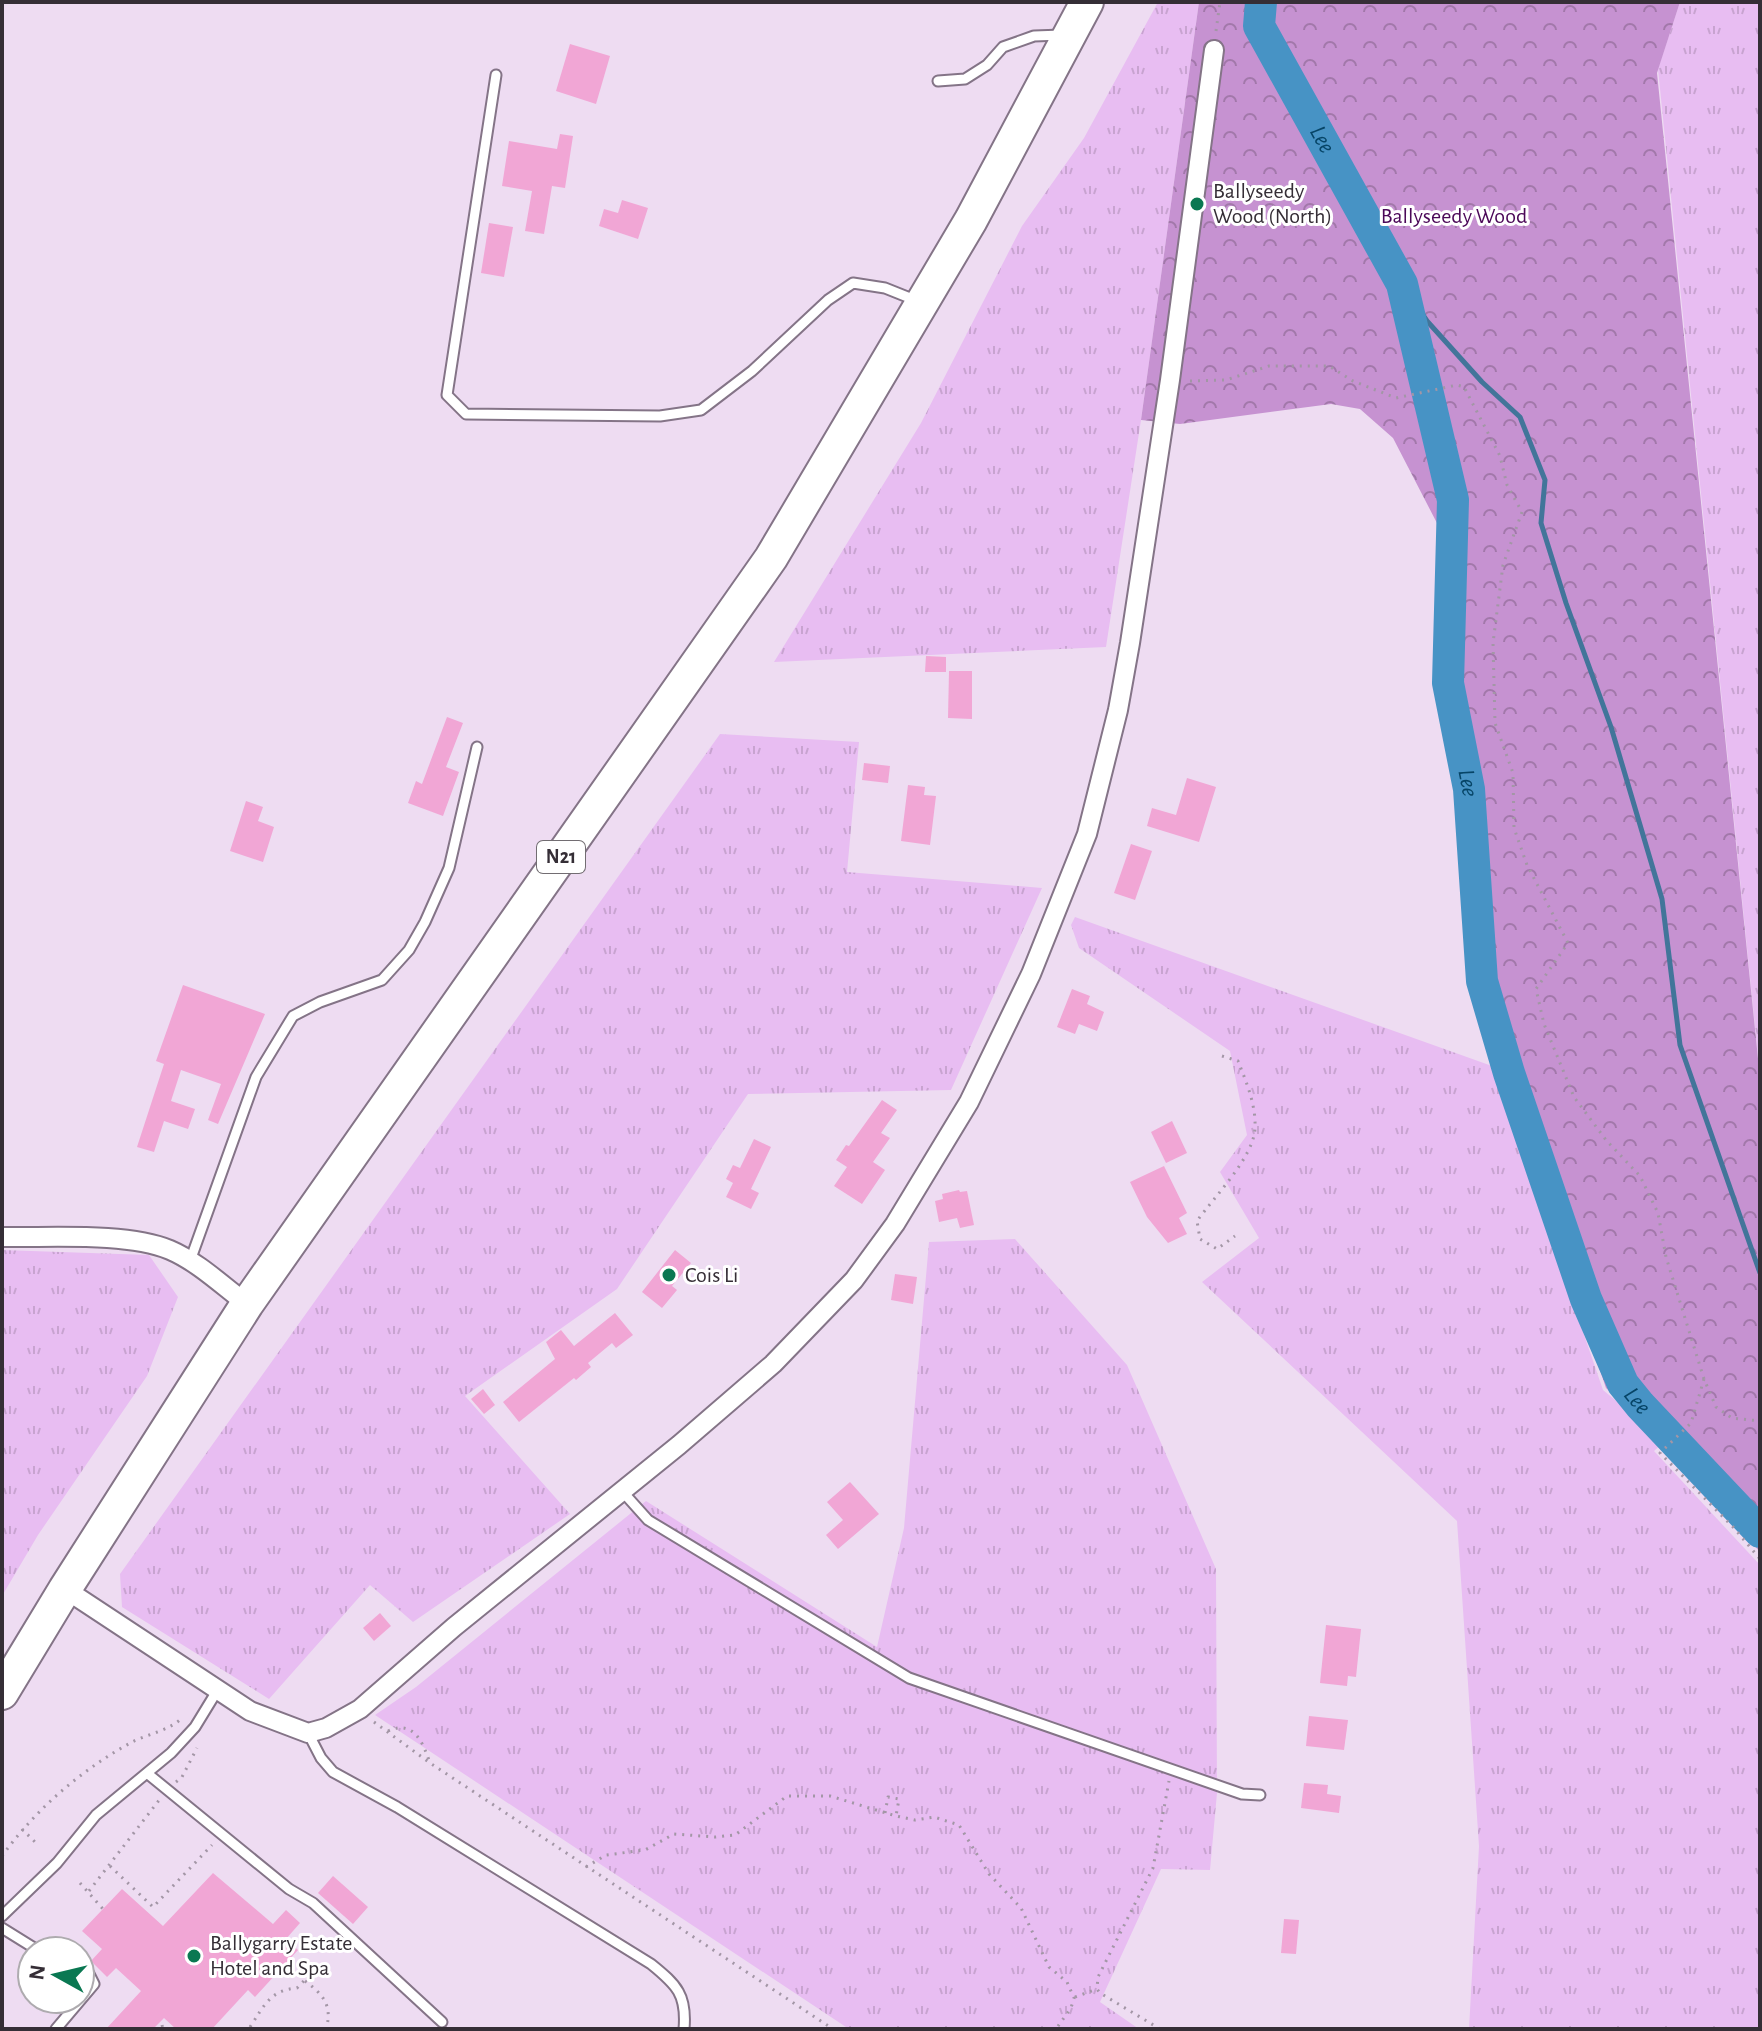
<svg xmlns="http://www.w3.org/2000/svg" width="1762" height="2031" viewBox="0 0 1762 2031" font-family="'Alegreya Sans',sans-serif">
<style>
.grass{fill:url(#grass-tufts)}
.forest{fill:url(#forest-crowns)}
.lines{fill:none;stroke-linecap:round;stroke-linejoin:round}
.stream{stroke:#42759a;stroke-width:5}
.river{stroke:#4793c5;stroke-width:32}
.building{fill:#f1a6d5}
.lane-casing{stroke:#847487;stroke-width:13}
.street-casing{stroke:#847487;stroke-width:22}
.highway-casing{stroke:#847487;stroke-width:36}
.path{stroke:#a396a6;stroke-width:3;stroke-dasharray:2 6;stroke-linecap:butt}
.lane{stroke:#fff;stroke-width:9}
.street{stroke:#fff;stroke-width:18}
.highway{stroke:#fff;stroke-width:32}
.poi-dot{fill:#0a7852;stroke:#fff;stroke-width:3}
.labels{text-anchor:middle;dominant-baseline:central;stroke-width:6;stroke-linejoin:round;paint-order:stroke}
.shield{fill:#fff;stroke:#726d72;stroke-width:2}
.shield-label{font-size:20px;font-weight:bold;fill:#352e36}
.poi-label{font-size:22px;fill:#352e36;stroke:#fff;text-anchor:start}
.park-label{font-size:22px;fill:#4b0858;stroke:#fff}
.water-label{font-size:24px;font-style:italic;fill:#074567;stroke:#fff}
</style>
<defs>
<pattern id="grass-tufts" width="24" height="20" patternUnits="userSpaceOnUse" patternTransform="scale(2)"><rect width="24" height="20" fill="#e8bdf2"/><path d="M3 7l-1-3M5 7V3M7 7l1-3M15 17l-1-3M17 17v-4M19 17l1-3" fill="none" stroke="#c8a3d0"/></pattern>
<pattern id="forest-crowns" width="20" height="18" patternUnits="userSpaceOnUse" patternTransform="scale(2)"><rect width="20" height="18" fill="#c692d1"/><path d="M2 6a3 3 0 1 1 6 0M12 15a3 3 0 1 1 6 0" fill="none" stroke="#a278aa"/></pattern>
</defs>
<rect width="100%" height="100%" fill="#eedcf2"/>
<g class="grass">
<polygon points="1158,2 1199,2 1141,420 1106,647 774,662 921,423 1022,226 1084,138"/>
<polygon points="1680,2 1760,2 1760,1076 1658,69"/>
<polygon points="720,734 859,742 847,872 1042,888 951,1090 748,1094 617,1289 465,1396 570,1514 413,1622 370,1585 269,1699 122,1607 120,1574"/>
<polygon points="1075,917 1492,1066 1603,1390 1649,1428 1661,1445 1654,1451 1760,1565 1760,2029 1469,2029 1479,1846 1457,1521 1202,1282 1259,1238 1220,1172 1247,1135 1230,1051 1079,948 1071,925"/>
<polygon points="1015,1239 1127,1365 1216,1569 1217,1793 1210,1870 1161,1869 1100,2002 1139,2029 849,2029 375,1715 416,1687 646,1501 877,1647 904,1528 929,1242"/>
<polygon points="2,1250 149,1255 178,1297 147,1376 38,1535 2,1596"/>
</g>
<polygon class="forest" points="1199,2 1680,2 1657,73 1760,1078 1760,1552 1649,1428 1606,1388 1478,1009 1460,802 1438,685 1439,527 1393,438 1360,409 1331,404 1180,424 1141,420"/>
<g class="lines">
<polyline class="stream" points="1402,284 1427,321 1482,382 1520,417 1545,480 1541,523 1566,603 1611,727 1662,899 1680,1045 1760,1273"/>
<path class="river" id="s1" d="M1261,2L1259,26L1402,284L1453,500L1448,683L1469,789L1482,981L1509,1073L1586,1299L1623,1384L1640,1405L1760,1532"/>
</g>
<g class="building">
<polygon points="570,44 610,56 596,104 556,91"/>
<polygon points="560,134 573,136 565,188 552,186 544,234 525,231 532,191 502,186 509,141 557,149"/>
<polygon points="622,200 648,208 638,239 599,226 604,209 618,213"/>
<polygon points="489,223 513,227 504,277 481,273"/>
<polygon points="926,656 946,657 946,672 925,672"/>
<polygon points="949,671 972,671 972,719 948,718"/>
<polygon points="447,717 463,723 446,767 459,772 443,816 408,803 416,781 422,784"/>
<polygon points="864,763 890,766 888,783 862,780"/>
<polygon points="1187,778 1216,787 1199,842 1147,826 1152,808 1176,815"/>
<polygon points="908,785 925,787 924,795 936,796 930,845 901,841"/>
<polygon points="246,801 263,807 258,821 274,827 263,862 230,851"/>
<polygon points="1131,844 1152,851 1135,900 1114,893"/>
<polygon points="183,985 265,1014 218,1124 208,1120 221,1084 181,1070 171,1101 195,1109 188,1129 164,1121 154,1152 137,1147 164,1064 156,1061"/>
<polygon points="1072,989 1090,996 1087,1004 1104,1012 1097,1031 1079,1024 1075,1034 1057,1027"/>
<polygon points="882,1100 897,1110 881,1133 890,1138 873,1162 885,1170 862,1204 834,1186 847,1167 836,1160 846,1145 849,1146"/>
<polygon points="1172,1121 1187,1153 1166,1163 1151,1132"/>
<polygon points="754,1139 771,1147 751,1189 759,1193 751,1209 726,1197 733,1183 726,1179 733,1165 740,1168"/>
<polygon points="1164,1166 1187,1213 1179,1218 1187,1234 1168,1243 1147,1217 1130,1182"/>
<polygon points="959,1190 960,1192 967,1191 974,1225 960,1228 957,1218 939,1222 935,1201 943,1199 942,1194"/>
<polygon points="675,1250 691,1263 672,1286 677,1290 662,1308 642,1292"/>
<polygon points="895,1274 917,1277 913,1304 891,1300"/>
<polygon points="615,1313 633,1335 616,1348 612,1343 588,1363 591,1367 576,1380 574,1378 519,1422 503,1402 555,1359 546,1342 561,1330 574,1346"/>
<polygon points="483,1389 495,1405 484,1414 471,1399"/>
<polygon points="850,1482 879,1514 838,1549 826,1535 843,1520 827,1502"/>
<polygon points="380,1613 391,1626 374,1641 363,1628"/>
<polygon points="1326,1625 1361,1629 1356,1677 1348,1676 1347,1686 1320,1683"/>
<polygon points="1309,1716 1348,1720 1344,1750 1306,1746"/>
<polygon points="1304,1783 1328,1785 1327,1794 1341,1796 1339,1813 1301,1808"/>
<polygon points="213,1873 273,1924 286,1910 300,1923 286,1939 298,1950 255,1997 248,1990 212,2029 176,2029 164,2018 153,2029 106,2029 141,1991 116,1968 107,1977 91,1961 102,1949 82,1931 122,1889 163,1926"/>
<polygon points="333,1876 368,1907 353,1924 318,1893"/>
<polygon points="1284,1919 1299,1920 1296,1954 1281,1953"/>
</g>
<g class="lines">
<g class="lane-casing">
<g id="lane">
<polyline points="496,75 447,395 466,414 660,416 701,410 752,371 828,300 853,283 885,288 915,300"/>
<polyline points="938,81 965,79 987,65 1003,47 1034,36 1062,35"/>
<polyline points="190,1261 256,1077 293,1016 320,1002 382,980 409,950 425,922 449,868 477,747"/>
<polyline points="622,1491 648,1520 909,1678 1242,1794 1260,1795"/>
<path d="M308,1733L321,1758L333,1772L397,1807L651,1964C677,1985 687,1995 684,2029"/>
<polyline points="148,1774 289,1889 313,1903 442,2022"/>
<polyline points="2,1916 57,1863 96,1815 171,1753 195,1727 217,1691"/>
<polyline points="2,1928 39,1951"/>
<polyline points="56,2029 94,1984 85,1966 80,1964"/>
</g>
</g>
<g class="street-casing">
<g id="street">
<path d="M2,1237C50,1238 126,1232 170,1250C198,1262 223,1286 247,1304"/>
<polyline points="65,1589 250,1711 308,1733 326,1728 360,1709 454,1627 679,1445 773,1364 854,1280 895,1224 969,1102 1031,974 1087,834 1118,710 1130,643 1170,380 1214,50"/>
</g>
</g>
<g class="highway-casing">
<polyline id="highway" points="2,1693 65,1589 247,1304 771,558 971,220 1087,2"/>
</g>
<g class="path">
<polyline points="1216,31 1220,2"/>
<polyline points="1190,381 1226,380 1269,366 1329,366 1353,381 1396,398 1457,385 1464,387 1500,456 1507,485 1522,512 1503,565 1493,643 1495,723 1513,773 1514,828 1527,865 1568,943 1536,989 1544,1024 1574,1097 1606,1140 1640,1176 1658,1213 1666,1257 1704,1379 1716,1407 1732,1418 1760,1421"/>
<path d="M1222,1056L1238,1061C1246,1081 1256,1105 1255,1127C1255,1156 1214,1197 1197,1221L1200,1239L1217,1249L1235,1236"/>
<polyline points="1704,1379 1691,1423 1660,1453 1734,1528 1760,1559"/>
<polyline points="374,1722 430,1763 833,2029"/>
<path d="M388,1731C414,1719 423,1743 430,1763"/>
<polyline points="176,1782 182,1777 197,1748"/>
<polyline points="885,1813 888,1797 899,1799 896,1816"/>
<polyline points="22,1829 36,1843"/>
<path d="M2,1856C36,1809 81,1770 132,1742C148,1734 170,1730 182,1718"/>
<polyline points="110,1866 153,1907 212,1845"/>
<polyline points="586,1867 606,1855 645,1850 674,1834 715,1837 735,1835 787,1796 830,1796 896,1816 915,1820 934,1817 959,1825 989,1874 1021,1908 1049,1967 1067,1982 1074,1998 1071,2008 1056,2029"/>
<polyline points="80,1883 103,1909"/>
<polyline points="89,1891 160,1799"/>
<path d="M305,1981C323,1994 333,2006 326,2029"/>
<polyline points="1075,1997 1097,1989"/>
<polyline points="162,2025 163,2029"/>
<path d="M250,2027C264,2006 270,1990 297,1988L317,1967"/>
<polyline points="242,2029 250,2027 251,2029"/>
<polyline points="1160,2029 1100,1993 1097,1989 1098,1977 1153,1868 1169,1781"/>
</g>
<use href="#lane" class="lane"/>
<use href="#street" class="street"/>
<use href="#highway" class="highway"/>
</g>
<g class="poi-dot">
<circle cx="1197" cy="204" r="8"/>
<circle cx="669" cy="1275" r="8"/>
<circle cx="194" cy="1956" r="8"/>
</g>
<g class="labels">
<rect class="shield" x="537" y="841" width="48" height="32" rx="6"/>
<g class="shield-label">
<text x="561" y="857">N21</text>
</g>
<g class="poi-label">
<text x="1213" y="191">Ballyseedy<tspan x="1213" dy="25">Wood (North)</tspan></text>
<text x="685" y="1275">Cois Li</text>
<text x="210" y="1943">Ballygarry Estate<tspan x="210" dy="25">Hotel and Spa</tspan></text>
</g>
<g class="park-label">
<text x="1454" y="216">Ballyseedy Wood</text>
</g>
<g class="water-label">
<text stroke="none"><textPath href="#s1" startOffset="154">Lee</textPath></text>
<text stroke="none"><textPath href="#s1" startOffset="826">Lee</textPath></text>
<text stroke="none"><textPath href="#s1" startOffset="1474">Lee</textPath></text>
</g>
</g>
<rect width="1762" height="2031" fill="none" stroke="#352e36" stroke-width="8"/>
<g transform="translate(56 1975) rotate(278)"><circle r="38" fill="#ffffff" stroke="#aeabaf" stroke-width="2"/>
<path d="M0-6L14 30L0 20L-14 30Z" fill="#0a7852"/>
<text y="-12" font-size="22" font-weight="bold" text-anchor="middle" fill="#352e36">N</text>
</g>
</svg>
